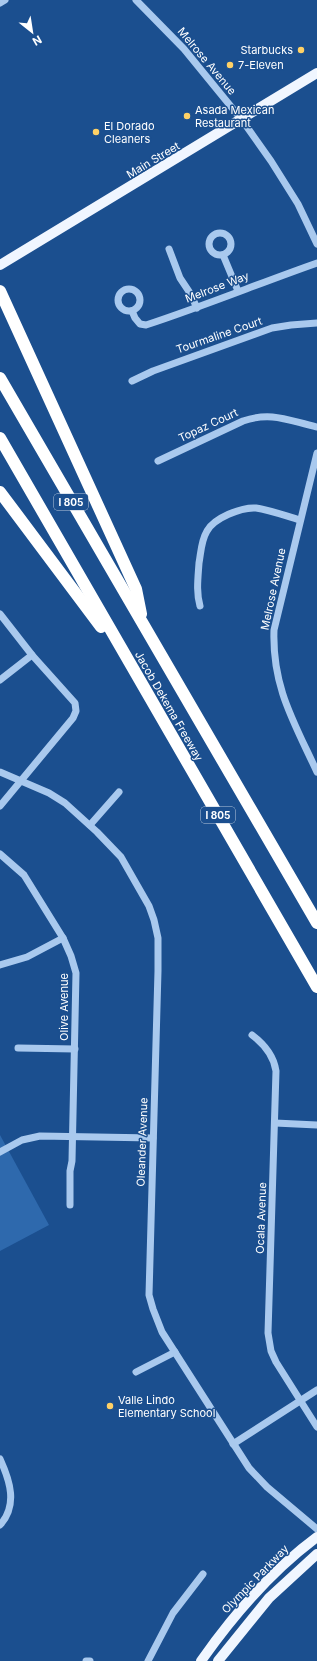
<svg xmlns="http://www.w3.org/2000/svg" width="317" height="1661" viewBox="0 0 317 1661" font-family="Inter,sans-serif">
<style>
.green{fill:#2e69ad}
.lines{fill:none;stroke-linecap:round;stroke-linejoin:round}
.minor{stroke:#a9c9ee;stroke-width:7}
.major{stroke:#f0f6ff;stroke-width:10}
.highway{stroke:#fff;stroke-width:12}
.poi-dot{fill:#ffd166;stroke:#1b4f8f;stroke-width:1.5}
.labels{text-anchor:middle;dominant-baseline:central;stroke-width:3;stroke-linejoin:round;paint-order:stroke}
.shield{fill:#1b4f8f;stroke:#bbcadd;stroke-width:1}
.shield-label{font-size:10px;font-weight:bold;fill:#fff}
.poi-label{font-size:11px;fill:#fff;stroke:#1b4f8f;text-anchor:start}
.street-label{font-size:11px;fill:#fff;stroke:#1b4f8f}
</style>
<rect width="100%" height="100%" fill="#1b4f8f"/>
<polygon class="green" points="0,1135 49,1225 0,1251"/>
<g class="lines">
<g class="minor">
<polyline points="136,0 184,49 242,120 271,161 298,204 317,244"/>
<polyline points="0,3 5,0"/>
<circle cx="220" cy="244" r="11"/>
<polyline points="169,249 180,278 190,293 197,308"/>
<polyline points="223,255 238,291"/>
<circle cx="129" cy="300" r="11"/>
<path d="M132,311L135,318L140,324L146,325C204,306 260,283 317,263"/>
<polyline points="132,381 153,371 272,328 291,325 317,323"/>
<path d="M317,453L274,630C272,687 294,722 317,772"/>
<path d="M158,461L243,421C272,411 289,421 317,427"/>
<path d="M200,606C196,592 198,578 199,563C201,552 201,541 207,531C214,518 241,507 256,508C270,510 286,516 300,520"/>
<polyline points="0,614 32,655 75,703 76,711 73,718 0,806"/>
<polyline points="0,680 32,655"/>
<polyline points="0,772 49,793 65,803 97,832 121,857 149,906 154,920 158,938 158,971 149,1295 153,1309 162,1332 249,1468 267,1487 317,1529"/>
<polyline points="90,825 119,792"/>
<polyline points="0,854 24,875 63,938 71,956 76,973 72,1161 70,1171 70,1205"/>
<polyline points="0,965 27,957 63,938"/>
<path d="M252,1035C264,1044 274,1057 276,1071L268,1333L271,1351L276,1362L317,1427"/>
<polyline points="18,1048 75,1049"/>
<polyline points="275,1123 317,1125"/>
<polyline points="0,1152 22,1140 40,1136 153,1138"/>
<polyline points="136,1372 175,1352"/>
<polyline points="233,1444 317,1390"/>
<path d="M0,1459C10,1481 18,1505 0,1525"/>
<polyline points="86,1661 90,1661"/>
<polyline points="148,1661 173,1613 203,1574"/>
</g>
<g class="major">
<polyline points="0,265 317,73"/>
<path d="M201,1661C234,1614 271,1571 317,1537"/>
<polyline points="218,1661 269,1598 317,1554"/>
</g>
<g class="highway">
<polyline points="0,291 136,589 141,614"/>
<polyline points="0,378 317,923"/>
<polyline points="0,438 317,987"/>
<polyline points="0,492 101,627"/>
</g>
</g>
<g class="poi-dot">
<circle cx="301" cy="50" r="4"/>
<circle cx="230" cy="65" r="4"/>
<circle cx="187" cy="116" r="4"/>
<circle cx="96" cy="132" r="4"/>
<circle cx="110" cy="1406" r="4"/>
</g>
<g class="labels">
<g class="shield">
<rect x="54" y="494" width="34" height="16" rx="3"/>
<rect x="201" y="807" width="34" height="16" rx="3"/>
</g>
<g class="shield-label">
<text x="71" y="502">I 805</text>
<text x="218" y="815">I 805</text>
</g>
<g class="poi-label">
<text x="293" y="50" text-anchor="end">Starbucks</text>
<text x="238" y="65">7-Eleven</text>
<text x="195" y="110">Asada Mexican<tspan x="195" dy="13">Restaurant</tspan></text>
<text x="104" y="126">El Dorado<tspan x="104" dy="13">Cleaners</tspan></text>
<text x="118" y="1400">Valle Lindo<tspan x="118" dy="13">Elementary School</tspan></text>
</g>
<g class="street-label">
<text transform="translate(207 61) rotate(50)">Melrose Avenue</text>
<text transform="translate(153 160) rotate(-31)">Main Street</text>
<text transform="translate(217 287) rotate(-21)">Melrose Way</text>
<text transform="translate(219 335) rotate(-19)">Tourmaline Court</text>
<text transform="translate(208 425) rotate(-25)">Topaz Court</text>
<text transform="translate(273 589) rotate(-78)">Melrose Avenue</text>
<text transform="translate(169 706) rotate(60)">Jacob Dekema Freeway</text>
<text transform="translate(64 1007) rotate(-90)">Olive Avenue</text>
<text transform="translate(142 1142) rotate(-88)">Oleander Avenue</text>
<text transform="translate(261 1218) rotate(-88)">Ocala Avenue</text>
<text transform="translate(255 1579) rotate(-46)">Olympic Parkway</text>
</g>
</g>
<g transform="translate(32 32) rotate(150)" stroke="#1b4f8f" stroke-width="3" paint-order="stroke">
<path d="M0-3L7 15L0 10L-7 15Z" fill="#ffffff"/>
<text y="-6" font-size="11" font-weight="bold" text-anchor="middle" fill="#ffffff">N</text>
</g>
</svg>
